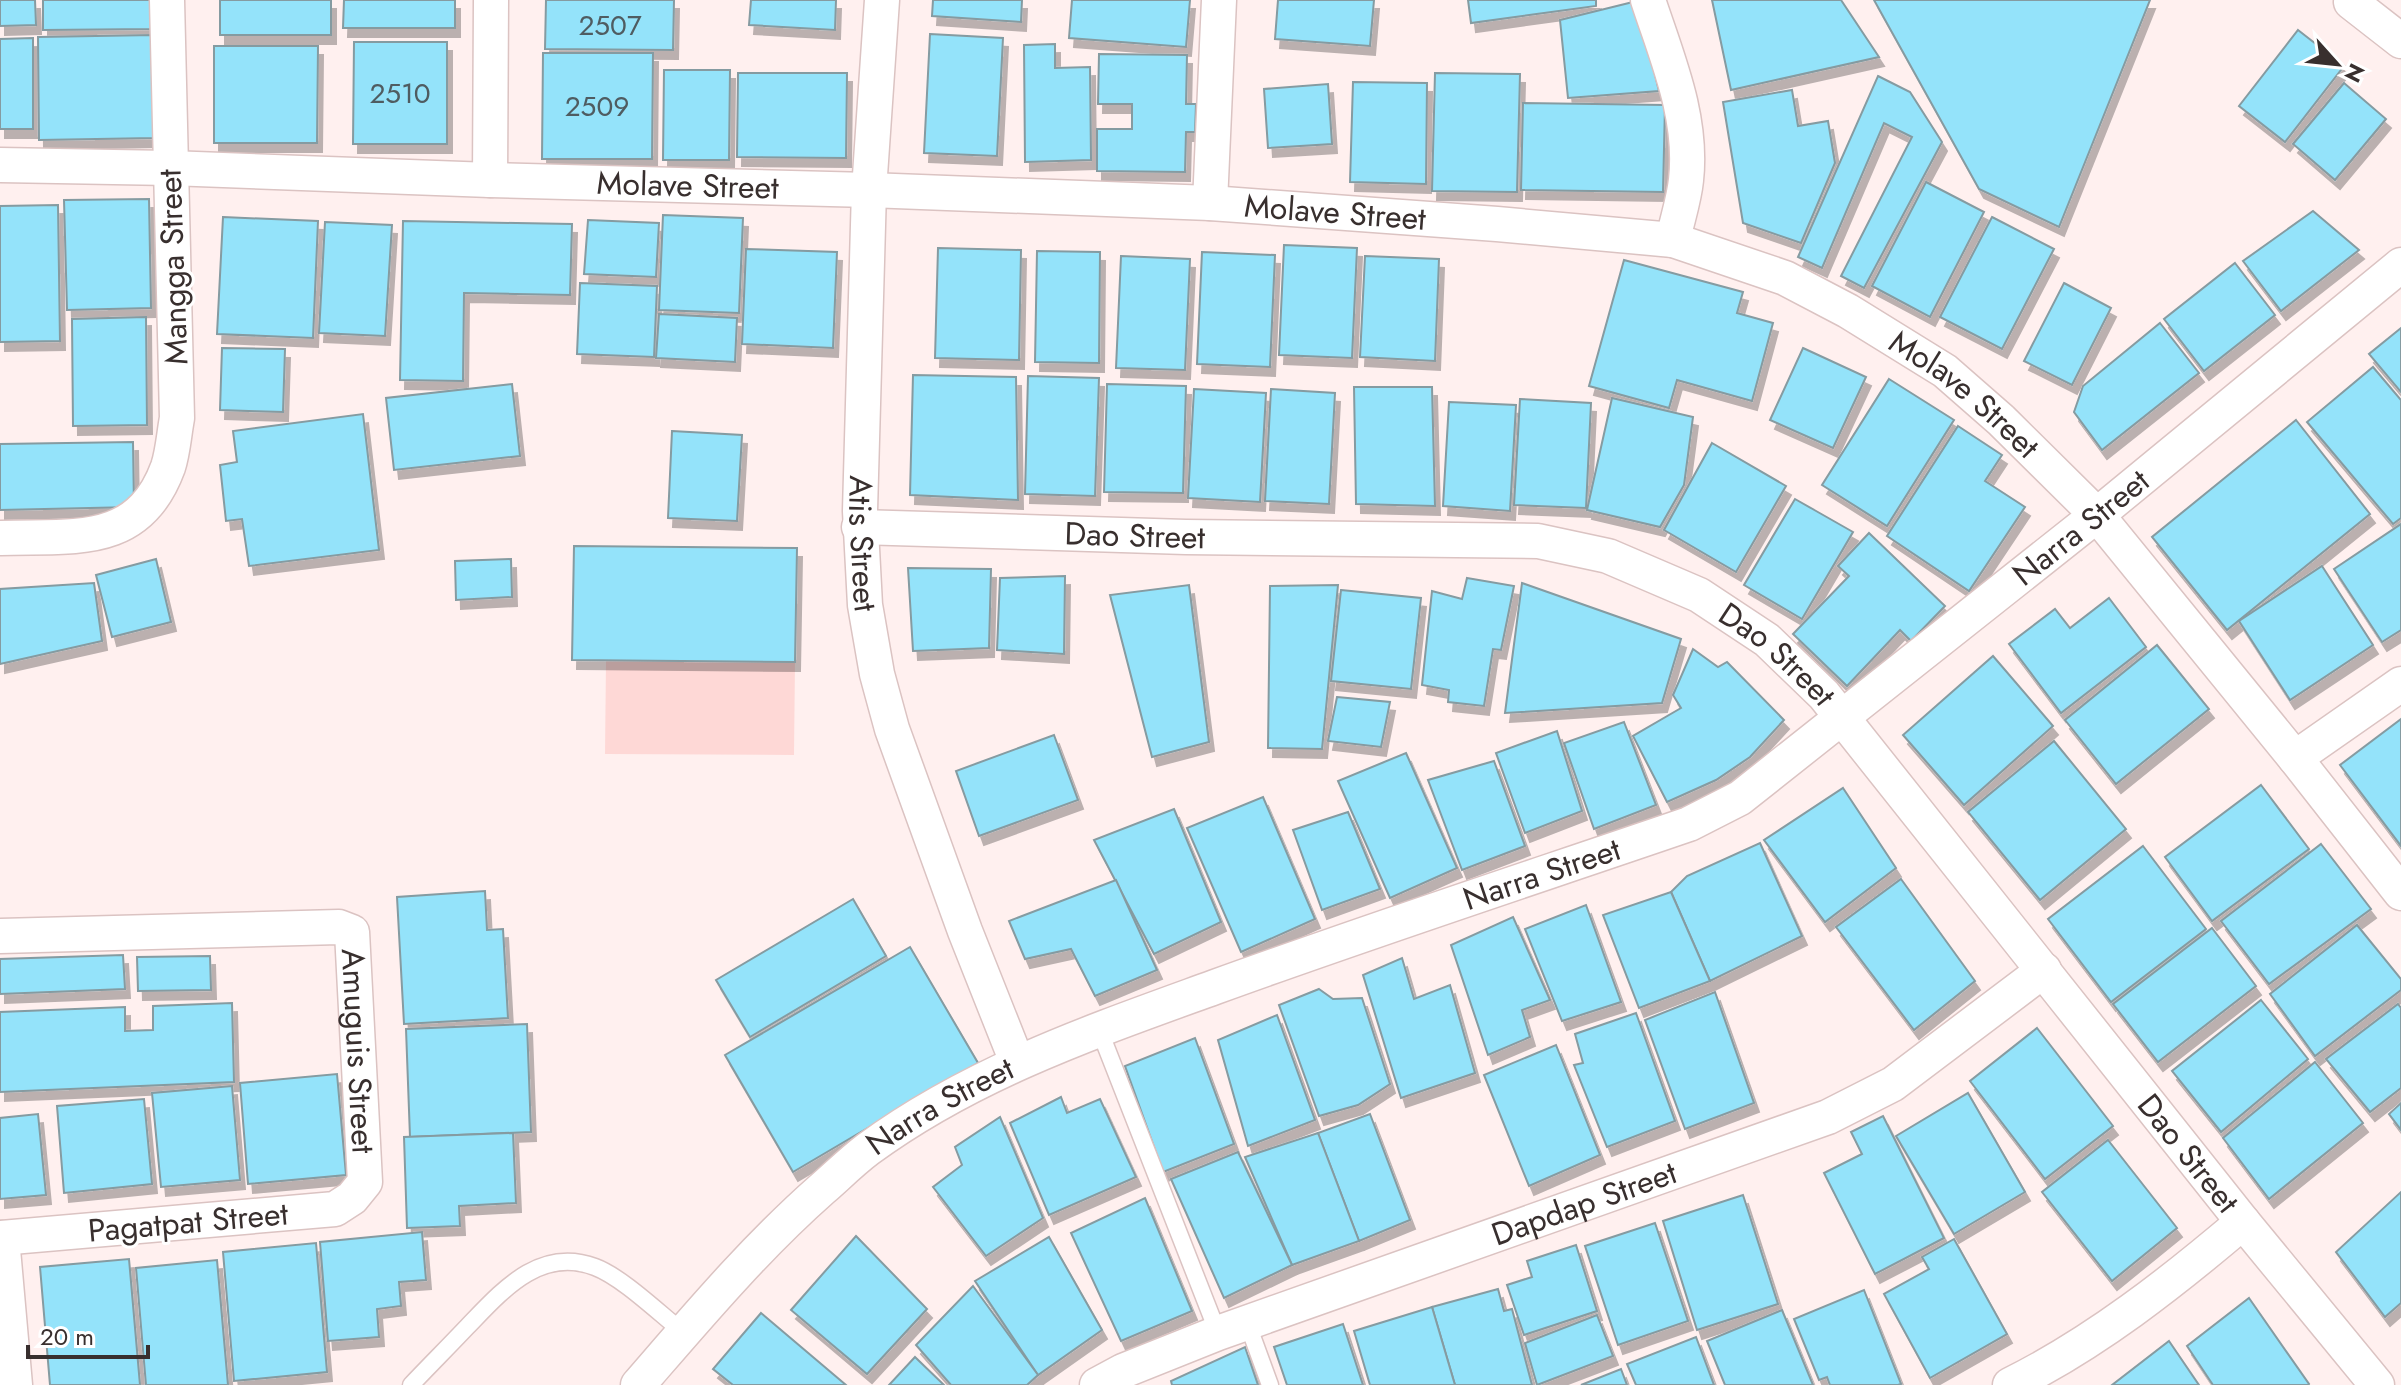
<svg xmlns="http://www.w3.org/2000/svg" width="2401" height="1385" viewBox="0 0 2401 1385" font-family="Jost,sans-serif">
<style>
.green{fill:#fed8d6}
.building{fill:#94e3fa;stroke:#859ba1;stroke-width:2;filter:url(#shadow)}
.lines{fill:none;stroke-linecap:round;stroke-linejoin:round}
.service-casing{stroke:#dbc3c2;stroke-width:19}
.minor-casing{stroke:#dbc3c2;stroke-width:37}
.service{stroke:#fff;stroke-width:16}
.minor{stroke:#fff;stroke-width:34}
.labels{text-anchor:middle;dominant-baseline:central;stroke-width:6;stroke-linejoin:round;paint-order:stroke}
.number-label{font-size:28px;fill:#4f5c61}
.street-label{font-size:32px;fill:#382f2e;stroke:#fff}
</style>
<defs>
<filter id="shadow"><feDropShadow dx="5" dy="9" stdDeviation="0" flood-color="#0004"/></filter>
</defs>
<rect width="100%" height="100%" fill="#fff0ef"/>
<polygon class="green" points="606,660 795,662 794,755 605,754"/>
<g class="building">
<polygon points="0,0 35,0 36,25 0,26"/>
<polygon points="43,0 151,0 152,29 43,30"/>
<rect x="220" y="0" width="111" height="35"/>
<polygon points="344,0 455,0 455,28 343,28"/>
<polygon points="546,0 674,0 673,50 545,49"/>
<polygon points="751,0 836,0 835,30 749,25"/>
<polygon points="933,0 1022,0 1021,22 932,16"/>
<polygon points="1072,0 1190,0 1186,47 1069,38"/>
<polygon points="1278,0 1374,0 1370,46 1275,39"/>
<polygon points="1468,0 1596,0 1596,6 1471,23"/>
<polygon points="1712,0 1841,0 1879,57 1731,90"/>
<polygon points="1874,0 2150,0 2059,227 1979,189"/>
<polygon points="1637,1 1659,91 1568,98 1560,20"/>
<polygon points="2298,30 2344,66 2285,142 2239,106"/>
<polygon points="930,34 1003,38 997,156 924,153"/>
<polygon points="154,35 154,138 39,140 38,37"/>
<polygon points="33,38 33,129 0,129 0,39"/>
<polygon points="354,42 447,42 447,144 353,144"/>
<polygon points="1055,44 1055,68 1090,67 1091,160 1025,162 1024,45"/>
<polygon points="214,46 318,46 317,143 214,143"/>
<polygon points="543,53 653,53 652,159 542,159"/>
<polygon points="1099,54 1187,55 1186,104 1196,104 1195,132 1186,132 1185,172 1097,171 1097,129 1132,129 1132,104 1098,104"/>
<polygon points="664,70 730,70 729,160 663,160"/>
<polygon points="738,73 847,73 846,158 737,157"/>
<polygon points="1435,73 1520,74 1517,192 1432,191"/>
<polygon points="1878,76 1910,92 1942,142 1864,288 1841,276 1912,137 1884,123 1822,268 1798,257"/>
<polygon points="1353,82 1427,83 1426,184 1350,182"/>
<polygon points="2344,83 2386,119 2335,180 2293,144"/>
<polygon points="1328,84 1332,144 1268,148 1264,89"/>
<polygon points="1792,90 1798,126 1828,121 1835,163 1801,243 1743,223 1723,102"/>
<polygon points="1523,103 1665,105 1663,192 1521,190"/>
<polygon points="1926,182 1984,212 1930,317 1872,286"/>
<polygon points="149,199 151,308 67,310 64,200"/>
<polygon points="58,205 60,341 0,342 0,206"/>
<polygon points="2313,211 2359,250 2281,311 2243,261"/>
<polygon points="663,215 743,218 739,313 659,310"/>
<polygon points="223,217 318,221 313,338 217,334"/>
<polygon points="1992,217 2054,249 2002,349 1940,317"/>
<polygon points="588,220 659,223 656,277 584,274"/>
<polygon points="403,221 572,224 570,295 464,293 463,381 400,380"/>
<polygon points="325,222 392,225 385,336 319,333"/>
<polygon points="1284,245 1357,248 1352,358 1279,355"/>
<polygon points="938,248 1021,250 1019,360 935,358"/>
<polygon points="746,249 837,252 833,348 742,344"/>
<polygon points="1037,251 1100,252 1099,363 1035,362"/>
<polygon points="1202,252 1275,255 1270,367 1197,364"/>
<polygon points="1121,256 1190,259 1185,370 1116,368"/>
<polygon points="1365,256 1439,259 1435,361 1360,357"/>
<polygon points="1624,260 1743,292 1737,313 1773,323 1752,401 1677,380 1669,408 1589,386"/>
<polygon points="2235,263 2275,315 2204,371 2164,319"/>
<polygon points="580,283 657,286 654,357 577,354"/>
<polygon points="2064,283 2111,308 2072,385 2024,361"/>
<polygon points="659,314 737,318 735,362 656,358"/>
<polygon points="146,317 147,425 73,426 72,319"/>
<polygon points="2160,323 2199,373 2102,450 2074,412 2083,386"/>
<polygon points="2401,328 2401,392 2369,354"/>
<polygon points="222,348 285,349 283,412 220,410"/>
<polygon points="1803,348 1866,377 1833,448 1770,420"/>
<polygon points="2373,367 2401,400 2401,518 2393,524 2307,422"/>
<polygon points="913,375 1016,377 1018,500 910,495"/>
<polygon points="1028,376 1099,378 1095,496 1025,494"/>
<polygon points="1889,379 1954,420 1887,526 1822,485"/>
<polygon points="512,384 520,456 394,470 386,398"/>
<polygon points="1107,384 1186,386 1183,493 1104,492"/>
<polygon points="1354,387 1432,387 1435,506 1356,504"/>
<polygon points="1194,389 1266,393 1260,502 1188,498"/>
<polygon points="1271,389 1335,393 1329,504 1265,501"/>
<polygon points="1612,398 1693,417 1684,485 1660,527 1587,510"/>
<polygon points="1520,399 1591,403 1586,508 1514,505"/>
<polygon points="1449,402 1516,405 1510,511 1443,506"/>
<polygon points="363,414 379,550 249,566 242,519 226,521 220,465 237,462 233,431"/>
<polygon points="2296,420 2370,514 2227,630 2152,537"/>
<polygon points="1958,426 2002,455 1985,481 2025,507 1969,591 1887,536"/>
<polygon points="672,431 742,435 737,521 668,518"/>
<polygon points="133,442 134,507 0,510 0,444"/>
<polygon points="1712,443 1786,486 1736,572 1664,530"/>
<polygon points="1795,499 1853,532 1802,619 1744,585"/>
<polygon points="2401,524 2401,630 2382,642 2334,569"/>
<polygon points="1869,533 1945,606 1911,641 1900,630 1847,686 1793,634 1849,576 1838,566"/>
<polygon points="574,546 797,548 795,662 572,660"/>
<polygon points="156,559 171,622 112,637 96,575"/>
<polygon points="511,559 512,597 456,600 455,561"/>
<polygon points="2322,566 2373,645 2290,700 2239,621"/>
<polygon points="908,568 991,569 989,648 913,651"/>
<polygon points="1065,576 1064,654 997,650 1000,578"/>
<polygon points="1467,578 1514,586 1501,650 1493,649 1484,706 1448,702 1449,690 1422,685 1432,591 1462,599"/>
<polygon points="94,583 102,641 0,664 0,589"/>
<polygon points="1522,583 1681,639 1662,703 1505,713"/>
<polygon points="1189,585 1209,742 1152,757 1110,595"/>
<polygon points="1338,585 1322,749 1268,748 1270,586"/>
<polygon points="1341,590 1421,598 1411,689 1331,681"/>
<polygon points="2109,598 2146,647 2061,713 2009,644 2055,609 2070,628"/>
<polygon points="2157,645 2209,709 2116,784 2065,720"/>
<polygon points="1693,649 1718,667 1727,662 1784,720 1750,757 1716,780 1667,802 1633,736 1681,708 1673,695"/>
<polygon points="1993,656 2053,726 1964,805 1903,735"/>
<polygon points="1337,697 1390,702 1381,747 1328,741"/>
<polygon points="2401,719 2401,846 2340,765"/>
<polygon points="1624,722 1656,805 1594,829 1564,743"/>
<polygon points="1557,731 1582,811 1525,833 1496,753"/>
<polygon points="1054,735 1078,800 979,836 956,771"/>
<polygon points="2054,741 2126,829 2040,900 1968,812"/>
<polygon points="1406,753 1457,868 1390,898 1338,781"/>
<polygon points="1494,761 1525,846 1462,870 1428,780"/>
<polygon points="2261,785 2309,849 2212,921 2165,857"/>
<polygon points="1843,788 1896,868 1825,922 1764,840"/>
<polygon points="1263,797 1315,919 1241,952 1187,828"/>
<polygon points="1174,809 1221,922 1154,954 1094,840"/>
<polygon points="1348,812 1380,889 1322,910 1293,830"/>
<polygon points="1760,843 1802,936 1710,981 1671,892 1687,876"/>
<polygon points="2321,844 2371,909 2269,984 2221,921"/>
<polygon points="2143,846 2206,929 2111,1002 2048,919"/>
<polygon points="1901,879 1975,981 1914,1030 1836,927"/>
<polygon points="1116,880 1157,970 1095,996 1071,949 1025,959 1009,921"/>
<polygon points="485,891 487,930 503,929 508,1018 404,1024 397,897"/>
<polygon points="1671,892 1710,981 1639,1008 1603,915"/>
<polygon points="853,899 886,956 750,1037 716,980"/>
<polygon points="1586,905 1621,1002 1562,1021 1525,929"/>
<polygon points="1513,917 1550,1000 1522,1010 1530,1037 1488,1055 1451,945"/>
<polygon points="2357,925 2401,979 2401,990 2315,1056 2270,994"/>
<polygon points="2212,928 2256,986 2158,1062 2113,1004"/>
<polygon points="910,947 978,1063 793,1172 725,1055"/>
<polygon points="123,955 125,989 0,994 0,959"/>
<polygon points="210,956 211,990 138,991 137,957"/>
<polygon points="1402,958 1414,999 1450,985 1475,1073 1401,1098 1363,975"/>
<polygon points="1319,989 1333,999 1362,998 1390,1084 1358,1105 1319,1116 1279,1005"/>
<polygon points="1715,992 1754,1103 1685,1129 1645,1020"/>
<polygon points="2261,1000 2308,1059 2221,1132 2172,1071"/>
<polygon points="232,1003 234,1082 0,1092 0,1012 125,1007 125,1031 153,1030 153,1006"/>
<polygon points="2398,1004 2401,1008 2401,1088 2370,1112 2326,1059"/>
<polygon points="1636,1013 1675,1121 1607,1147 1574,1065 1583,1063 1575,1034"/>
<polygon points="1277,1015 1315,1120 1248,1146 1218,1040"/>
<polygon points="527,1024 531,1132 410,1137 406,1029"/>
<polygon points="2037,1028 2113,1126 2045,1179 1970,1081"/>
<polygon points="1195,1038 1234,1144 1163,1172 1125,1066"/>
<polygon points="1556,1045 1600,1155 1529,1186 1484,1075"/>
<polygon points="2315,1062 2363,1123 2269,1199 2223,1138"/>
<polygon points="337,1074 346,1175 248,1184 240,1083"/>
<polygon points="232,1086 240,1180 161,1187 152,1093"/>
<polygon points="1968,1093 2025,1192 1954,1234 1896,1136"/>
<polygon points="1061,1097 1067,1113 1100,1099 1136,1177 1049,1215 1010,1123"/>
<polygon points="144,1099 152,1184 64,1193 57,1106"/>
<polygon points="2401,1103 2401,1130 2389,1114"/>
<polygon points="38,1114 46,1195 0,1199 0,1118"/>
<polygon points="1370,1114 1410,1220 1359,1241 1318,1133"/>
<polygon points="1883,1116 1944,1238 1875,1274 1824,1173 1862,1154 1851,1132"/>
<polygon points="1000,1117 1043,1218 986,1256 933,1187 962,1165 955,1147"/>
<polygon points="513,1133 516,1203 459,1206 460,1226 407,1228 404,1137"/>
<polygon points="1318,1133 1359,1241 1292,1265 1245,1157"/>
<polygon points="2108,1140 2177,1228 2112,1281 2042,1192"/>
<polygon points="1238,1152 1292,1265 1224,1298 1171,1179"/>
<polygon points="2401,1192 2401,1303 2385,1317 2336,1252"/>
<polygon points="1743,1195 1778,1304 1697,1330 1663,1221"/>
<polygon points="1145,1198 1192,1311 1121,1341 1071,1233"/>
<polygon points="1655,1223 1688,1321 1618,1345 1585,1246"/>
<polygon points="422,1232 426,1280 399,1282 401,1306 377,1309 379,1337 328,1341 320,1242"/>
<polygon points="856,1236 927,1309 867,1374 791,1310"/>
<polygon points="1049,1237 1102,1330 1038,1375 975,1281"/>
<polygon points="1954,1239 2007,1334 1930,1378 1884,1294 1929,1269 1922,1257"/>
<polygon points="316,1243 327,1372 234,1381 223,1252"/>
<polygon points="1576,1245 1597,1311 1524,1335 1507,1285 1532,1277 1527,1261"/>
<polygon points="129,1259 140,1385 50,1385 40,1267"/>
<polygon points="217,1260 228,1385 146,1385 136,1268"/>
<polygon points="973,1286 1038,1375 1027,1385 951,1385 916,1345"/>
<polygon points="1498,1289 1504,1311 1512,1309 1532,1385 1455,1385 1432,1307"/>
<polygon points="1864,1290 1901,1384 1898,1385 1830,1385 1827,1377 1819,1380 1794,1319"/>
<polygon points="2249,1298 2309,1384 2308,1385 2213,1385 2187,1346"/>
<polygon points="1432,1307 1455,1385 1370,1385 1354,1331"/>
<polygon points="1782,1310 1813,1385 1725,1385 1707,1341"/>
<polygon points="761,1313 846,1385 733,1385 713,1369"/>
<polygon points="1597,1315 1613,1356 1537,1385 1525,1343"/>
<polygon points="1343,1324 1363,1385 1287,1385 1274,1347"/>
<polygon points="1696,1337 1714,1385 1636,1385 1627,1364"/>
<polygon points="2169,1341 2199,1385 2112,1385"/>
<polygon points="1245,1347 1258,1385 1172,1385 1171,1381"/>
<polygon points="915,1357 944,1385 889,1385"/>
<polygon points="1621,1369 1627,1385 1581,1385"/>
</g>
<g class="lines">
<g class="service-casing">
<g id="service">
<polyline points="1099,1029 1218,1333"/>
<polyline points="1247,1322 1270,1385"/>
<path d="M411,1385C429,1366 448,1347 466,1328C501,1292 539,1246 595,1267C622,1277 660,1314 683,1332"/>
</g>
</g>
<g class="minor-casing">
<g id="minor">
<path id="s1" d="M882,0L869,190L860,511L865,605L877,674L892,729L965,931L1017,1062"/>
<path d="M1648,0C1667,58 1693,117 1686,180C1684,200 1677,220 1673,240"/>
<polyline points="2351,2 2401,41"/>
<path id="s2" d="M0,165L170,168L490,180L869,190L1210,203L1497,224L1673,240L1785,278L1848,311L1945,371L2001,420L2097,515L2295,758L2401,893"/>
<polyline points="490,180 491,0"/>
<polyline points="1210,203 1219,0"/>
<path id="s3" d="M859,527L1186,537L1538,541L1608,556L1699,595L1767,640L1824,695L2243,1222L2377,1385"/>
<path d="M0,538C72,535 138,549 168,467C173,452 174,434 177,418L167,0"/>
<polyline points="2295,758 2401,684"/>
<path id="s4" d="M0,936L339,927L352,932L365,1182L352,1198L335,1209L0,1238"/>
<polyline points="2,1238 15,1385"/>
<path id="s5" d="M638,1385C697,1317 754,1249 822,1189C837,1176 852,1161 868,1149C973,1072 1094,1031 1215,987C1372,930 1531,878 1689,824L1740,798L2097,515L2401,265"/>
<path id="s6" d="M1097,1385L1123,1371L1218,1333L1828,1117L1893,1084L2044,970"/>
<path d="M2010,1385C2095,1343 2171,1283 2243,1222"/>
</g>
</g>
<use href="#service" class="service"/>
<use href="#minor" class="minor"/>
</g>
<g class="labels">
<g class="number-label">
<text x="610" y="25">2507</text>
<text x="400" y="93">2510</text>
<text x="597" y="106">2509</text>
</g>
<g class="street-label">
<text stroke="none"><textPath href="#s2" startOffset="688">Molave Street</textPath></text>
<text stroke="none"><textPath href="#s2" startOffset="1336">Molave Street</textPath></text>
<text transform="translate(173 267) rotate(-92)">Mangga Street</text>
<text stroke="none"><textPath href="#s2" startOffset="2008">Molave Street</textPath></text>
<text stroke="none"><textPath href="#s5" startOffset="1708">Narra Street</textPath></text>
<text stroke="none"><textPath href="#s3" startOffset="276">Dao Street</textPath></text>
<text stroke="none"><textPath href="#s1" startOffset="544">Atis Street</textPath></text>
<text stroke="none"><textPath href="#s3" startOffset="948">Dao Street</textPath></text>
<text stroke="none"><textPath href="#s5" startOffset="1060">Narra Street</textPath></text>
<text stroke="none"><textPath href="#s4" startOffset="472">Amuguis Street</textPath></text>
<text stroke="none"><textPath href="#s5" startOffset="414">Narra Street</textPath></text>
<text stroke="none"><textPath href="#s3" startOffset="1596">Dao Street</textPath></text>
<text stroke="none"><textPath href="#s6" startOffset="520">Dapdap Street</textPath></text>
<text transform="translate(188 1222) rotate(-5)">Pagatpat Street</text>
</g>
</g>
<g transform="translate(2337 64) rotate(117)" stroke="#ffffff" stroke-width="6" paint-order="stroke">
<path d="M0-6L14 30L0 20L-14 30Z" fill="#382f2e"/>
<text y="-12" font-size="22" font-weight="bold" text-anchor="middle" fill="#382f2e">N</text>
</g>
<path d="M28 1345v12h120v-12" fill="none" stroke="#382f2e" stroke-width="4"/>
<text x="40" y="1345" font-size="24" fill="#382f2e" stroke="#ffffff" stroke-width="6" paint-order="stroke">20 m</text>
</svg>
